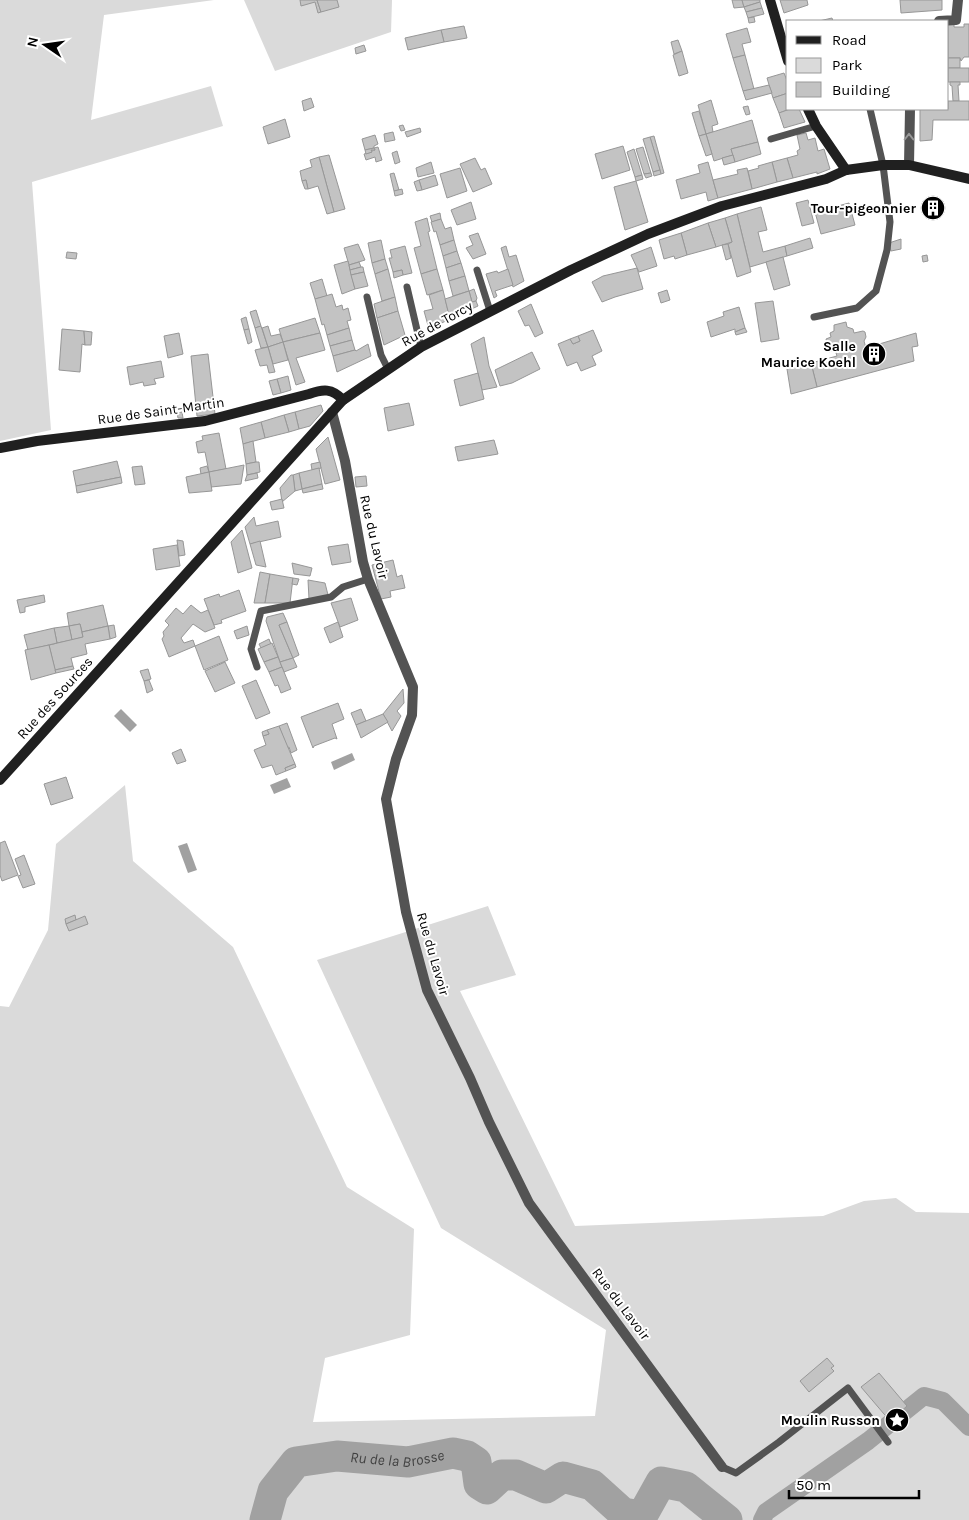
<svg xmlns="http://www.w3.org/2000/svg" width="969" height="1520" viewBox="0 0 969 1520" font-family="Karla,sans-serif">
<style>
.green{fill:#dadada}
.water{fill:#a1a1a1}
.lines{fill:none;stroke-linecap:round;stroke-linejoin:round}
.canal{stroke:#a1a1a1;stroke-width:18}
.river{stroke:#a1a1a1;stroke-width:31}
.building{fill:#c3c3c3;stroke:#979797}
.lane{stroke:#535353;stroke-width:7}
.street{stroke:#535353;stroke-width:10}
.secondary{stroke:#202020;stroke-width:10}
.oneway{stroke:#989898}
.labels{text-anchor:middle;dominant-baseline:central;stroke-width:4;stroke-linejoin:round;paint-order:stroke}
.poi-label{font-size:14px;font-weight:bold;fill:#000;stroke:#fff;text-anchor:end}
.street-label{font-size:14px;fill:#000;stroke:#fff}
.water-label{font-size:15px;font-style:italic;fill:#424242;stroke:#fff}
</style>
<rect width="100%" height="100%" fill="#fff"/>
<g class="green">
<polygon points="0,0 214,0 104,15 91,120 211,86 223,126 32,182 51,430 0,441"/>
<polygon points="244,0 392,0 391,32 275,71"/>
<polygon points="125,785 133,861 233,947 347,1187 414,1229 410,1335 325,1358 313,1422 595,1416 606,1330 441,1228 317,960 488,906 516,975 460,991 575,1226 823,1216 864,1201 896,1198 916,1212 969,1213 969,1520 0,1520 0,1006 9,1007 48,930 56,844"/>
</g>
<g class="water">
<polygon points="121,709 137,725 130,732 114,716"/>
<polygon points="352,753 355,760 334,770 331,762"/>
<polygon points="287,778 291,787 274,794 270,785"/>
<polygon points="187,843 197,870 188,873 178,846"/>
</g>
<g class="lines">
<polyline class="canal" points="762,1520 766,1512 868,1441 924,1396 943,1401 969,1427"/>
<path class="river" id="s1" d="M265,1520L273,1491L296,1462L337,1456L408,1462L453,1453L467,1456L476,1462L479,1484L487,1489L502,1475H516L546,1488L563,1477L592,1485L623,1513L642,1516L661,1482L686,1487L727,1520"/>
</g>
<g class="building">
<polygon points="300,0 317,0 321,12 318,13 315,2 301,6"/>
<polygon points="317,0 337,0 339,7 321,12"/>
<polygon points="732,0 742,0 744,7 734,8"/>
<polygon points="742,0 760,0 760,2 744,7"/>
<polygon points="780,0 807,0 808,5 784,13"/>
<polygon points="900,0 942,0 942,10 901,13"/>
<polygon points="760,2 762,8 746,12 744,7"/>
<polygon points="762,8 764,14 748,18 746,12"/>
<polygon points="754,17 755,22 749,23 748,18"/>
<polygon points="832,18 833,21 819,21"/>
<polygon points="948,24 954,24 954,27 964,27 964,24 969,24 969,57 964,57 961,61 960,58 948,58"/>
<polygon points="464,26 467,38 444,42 441,30"/>
<polygon points="747,28 751,42 742,44 745,55 733,58 726,34"/>
<polygon points="441,30 444,42 408,50 405,38"/>
<polygon points="678,40 682,51 674,54 671,42"/>
<polygon points="364,45 366,51 356,54 355,48"/>
<polygon points="682,51 688,73 679,76 673,55"/>
<polygon points="745,55 754,89 743,91 733,58"/>
<rect x="948" y="58" width="12" height="10"/>
<rect x="948" y="68" width="21" height="14"/>
<polygon points="784,73 788,83 788,93 773,98 767,78"/>
<polygon points="950,82 960,82 960,85 958,85 959,101 953,101 952,86 950,85"/>
<polygon points="769,85 772,93 746,100 743,91"/>
<polygon points="788,93 788,109 790,109 779,113 773,98"/>
<polygon points="311,98 314,107 304,111 302,101"/>
<polygon points="711,100 718,124 712,126 713,132 706,134 698,105"/>
<polygon points="948,101 969,101 969,120 933,120 932,140 920,141 920,109 948,109"/>
<polygon points="748,106 750,114 746,115 743,107"/>
<polygon points="790,109 799,109 805,122 784,128 779,113"/>
<polygon points="699,111 706,134 699,136 692,113"/>
<polygon points="285,119 290,137 268,144 263,127"/>
<polygon points="752,120 758,142 731,149 733,155 714,161 706,134"/>
<polygon points="403,125 405,130 401,131 399,126"/>
<polygon points="420,128 421,132 407,137 405,132"/>
<polygon points="393,132 395,140 385,142 384,134"/>
<polygon points="806,133 808,140 815,138 818,151 824,149 830,169 817,174 817,172 793,178 787,158 798,155 797,151 800,149 797,135"/>
<polygon points="706,134 712,154 706,156 699,136"/>
<polygon points="375,135 378,144 374,146 374,148 365,150 362,139"/>
<polygon points="654,136 664,173 661,174 650,137"/>
<polygon points="650,137 660,170 653,172 643,139"/>
<polygon points="758,142 761,154 735,162 731,149"/>
<polygon points="623,146 630,170 602,179 595,154"/>
<polygon points="378,147 382,160 376,162 375,157 366,160 364,154 372,152 371,150 375,150 374,148"/>
<polygon points="643,147 651,173 644,174 636,149"/>
<polygon points="374,148 375,150 371,150 372,152 366,154 365,150"/>
<polygon points="634,149 642,175 635,177 627,152"/>
<polygon points="397,151 400,162 395,164 392,153"/>
<polygon points="329,155 345,209 334,212 319,157"/>
<polygon points="733,155 735,162 724,165 722,158"/>
<polygon points="319,157 334,212 327,214 318,186 308,189 306,180 302,181 300,171 312,167 310,160"/>
<polygon points="475,158 481,170 485,168 492,184 473,192 460,164"/>
<polygon points="787,158 793,178 777,182 772,162"/>
<polygon points="431,162 434,173 418,177 416,168"/>
<polygon points="708,162 718,198 708,201 706,192 681,199 676,180 700,173 698,165"/>
<polygon points="772,162 777,182 752,189 748,171 759,168 758,166"/>
<polygon points="460,168 467,191 447,198 440,174"/>
<polygon points="747,168 752,189 718,198 713,180 738,174 737,170"/>
<polygon points="660,170 661,174 654,176 653,172"/>
<polygon points="394,173 399,190 394,191 390,174"/>
<polygon points="651,173 652,176 646,178 644,174"/>
<polygon points="435,175 438,185 422,190 419,180"/>
<polygon points="642,175 643,179 636,181 635,177"/>
<polygon points="306,180 308,189 305,189 302,181"/>
<polygon points="419,180 422,190 417,191 414,182"/>
<polygon points="636,181 648,222 625,230 614,187"/>
<polygon points="402,189 403,194 395,196 394,191"/>
<circle cx="933" cy="208" r="12"/>
<polygon points="808,200 814,223 802,226 796,203"/>
<polygon points="471,202 476,219 457,225 451,210"/>
<polygon points="849,203 855,225 821,234 815,212"/>
<polygon points="761,207 767,230 758,232 763,252 785,246 787,256 750,267 737,214"/>
<polygon points="440,213 441,219 432,222 430,216"/>
<polygon points="737,214 751,272 737,277 728,244 732,242 725,218"/>
<polygon points="427,218 430,231 428,232 437,269 421,274 414,248 421,246 415,222"/>
<polygon points="725,218 732,242 716,247 708,223"/>
<polygon points="441,219 445,229 451,227 454,240 440,245 436,231 434,232 431,222"/>
<polygon points="708,223 716,247 687,255 681,233"/>
<polygon points="478,233 486,254 473,259 466,248 473,245 469,236"/>
<polygon points="681,233 687,255 675,259 674,256 664,259 659,240"/>
<polygon points="810,238 813,248 787,256 785,246"/>
<polygon points="901,239 901,249 891,251 889,243"/>
<polygon points="381,240 385,259 372,263 368,243"/>
<polygon points="454,240 457,251 443,256 440,245"/>
<polygon points="358,244 365,260 349,265 344,248"/>
<polygon points="728,244 731,258 726,260 722,245"/>
<polygon points="405,246 412,273 403,275 402,270 393,272 389,258 392,258 390,250"/>
<polygon points="506,246 509,257 516,255 524,281 513,287 501,248"/>
<polygon points="651,247 657,266 639,272 631,255"/>
<polygon points="457,251 461,263 446,268 443,256"/>
<polygon points="67,252 77,253 76,259 66,258"/>
<polygon points="927,255 928,261 923,262 922,256"/>
<polygon points="783,257 790,285 774,290 766,262"/>
<polygon points="385,259 388,269 375,274 372,263"/>
<polygon points="348,261 355,289 342,294 334,265"/>
<polygon points="359,262 361,267 350,270 349,265"/>
<polygon points="461,263 465,276 449,281 446,268"/>
<polygon points="361,267 363,267 364,272 351,275 350,270"/>
<polygon points="637,268 643,289 615,297 602,302 592,282 603,276"/>
<polygon points="388,269 395,297 382,301 375,274"/>
<polygon points="437,269 443,290 427,295 421,274"/>
<polygon points="508,269 513,285 495,291 497,296 494,298 486,274 497,271 498,273"/>
<polygon points="402,270 403,275 394,278 393,272"/>
<polygon points="364,272 368,286 355,289 351,275"/>
<polygon points="465,276 469,291 453,296 449,281"/>
<polygon points="322,279 327,296 315,299 310,283"/>
<polygon points="474,289 477,298 476,301 472,302 469,291"/>
<polygon points="443,290 450,319 429,329 424,311 433,309 429,295"/>
<polygon points="667,290 670,300 661,303 658,293"/>
<polygon points="469,291 472,302 476,301 478,306 450,319 445,299"/>
<polygon points="332,294 336,307 342,305 343,310 348,308 351,320 347,321 349,328 327,335 324,324 322,325 315,299"/>
<polygon points="395,297 398,311 377,318 374,304"/>
<polygon points="773,301 779,339 761,342 755,303"/>
<polygon points="531,304 543,333 535,337 529,325 525,326 518,311"/>
<polygon points="739,307 745,328 735,332 735,329 711,337 707,322 724,316 723,312"/>
<polygon points="256,310 261,326 255,328 250,312"/>
<polygon points="398,311 405,335 384,345 377,318"/>
<polygon points="246,317 249,329 244,330 241,319"/>
<polygon points="315,318 320,333 283,342 279,329"/>
<polygon points="846,322 847,327 853,329 854,333 863,331 865,332 866,337 864,341 866,348 916,333 918,346 912,347 914,361 817,387 811,363 837,356 835,350 829,352 826,339 831,337 830,333 834,331 834,325"/>
<polygon points="261,326 268,347 261,348 255,328"/>
<polygon points="268,326 271,336 280,334 283,342 268,347 262,328"/>
<polygon points="349,328 352,340 330,346 327,335"/>
<polygon points="745,328 747,332 736,335 735,332"/>
<polygon points="62,329 84,331 85,345 82,344 80,372 59,370"/>
<polygon points="249,329 252,342 248,344 244,330"/>
<polygon points="593,330 602,351 592,356 596,365 581,371 577,362 567,366 558,344 570,339 573,344 580,341 578,336"/>
<polygon points="84,331 92,332 91,345 85,345"/>
<polygon points="179,333 183,354 168,358 164,336"/>
<polygon points="320,333 325,350 296,358 305,382 296,385 283,342"/>
<polygon points="578,336 580,341 573,344 570,339"/>
<polygon points="484,337 489,366 497,387 482,390 471,344"/>
<polygon points="352,340 355,350 333,356 330,346"/>
<polygon points="283,342 288,360 273,364 268,347"/>
<polygon points="368,344 371,356 337,372 333,356 355,350 356,351"/>
<polygon points="268,347 275,372 269,373 267,365 260,366 255,350"/>
<polygon points="532,352 540,369 512,383 500,386 495,370"/>
<polygon points="208,354 215,414 197,416 191,356"/>
<polygon points="161,361 164,377 154,379 156,384 144,386 143,382 130,385 127,367"/>
<polygon points="811,363 817,387 791,394 787,369"/>
<polygon points="478,373 484,399 460,406 454,380"/>
<polygon points="288,376 291,390 281,393 277,379"/>
<polygon points="277,379 281,393 273,395 269,381"/>
<polygon points="409,403 414,425 388,431 384,408"/>
<polygon points="321,405 323,411 310,426 299,429 295,412"/>
<polygon points="182,412 183,418 178,418 177,413"/>
<polygon points="295,412 299,429 289,432 284,415"/>
<polygon points="284,415 289,432 265,438 261,422"/>
<polygon points="261,422 265,438 243,444 240,428"/>
<polygon points="219,433 226,469 209,472 205,452 198,453 196,442 203,440 202,436"/>
<polygon points="328,437 340,480 325,484 316,449"/>
<polygon points="494,440 498,454 458,461 455,447"/>
<polygon points="253,441 256,462 246,464 243,444"/>
<polygon points="117,461 121,477 76,486 73,471"/>
<polygon points="256,462 259,462 260,472 247,475 246,464"/>
<polygon points="320,462 321,468 312,470 311,464"/>
<polygon points="244,465 241,484 211,487 209,472"/>
<polygon points="142,466 145,484 135,485 132,467"/>
<polygon points="207,466 209,472 201,474 200,468"/>
<polygon points="319,468 322,484 302,489 299,473"/>
<polygon points="209,472 212,491 189,493 186,477"/>
<polygon points="257,473 258,478 245,481 247,475"/>
<polygon points="299,473 302,489 295,491 293,475"/>
<polygon points="291,475 293,475 295,491 282,502 280,488"/>
<polygon points="366,476 367,486 356,487 355,477"/>
<polygon points="121,477 122,483 77,493 76,486"/>
<polygon points="322,484 323,489 303,493 302,489"/>
<polygon points="282,499 284,508 272,510 270,502"/>
<polygon points="254,517 256,526 278,521 281,537 250,544 245,527"/>
<polygon points="242,530 252,568 238,573 231,542"/>
<polygon points="177,540 183,541 185,555 179,556"/>
<polygon points="260,541 266,567 256,565 250,544"/>
<polygon points="348,544 351,562 332,565 328,547"/>
<polygon points="177,545 180,566 156,570 153,549"/>
<polygon points="393,560 397,577 402,575 405,588 390,591 391,597 381,599 372,565"/>
<polygon points="292,563 312,568 310,576 294,574"/>
<polygon points="260,572 270,574 265,603 254,603"/>
<polygon points="270,574 293,578 290,603 265,603"/>
<polygon points="293,578 299,579 297,585 292,584"/>
<polygon points="308,580 325,583 328,595 309,599"/>
<polygon points="239,590 246,611 221,620 222,623 214,625 204,599 219,594 220,597"/>
<polygon points="44,595 45,602 25,607 25,612 20,613 17,600"/>
<polygon points="351,598 358,620 340,627 331,603"/>
<polygon points="103,605 108,626 82,632 80,624 69,626 67,613"/>
<polygon points="191,605 201,613 208,610 215,628 205,632 193,624 181,638 184,643 193,640 195,646 169,657 162,639 164,636 163,632 169,625 165,621 176,608 183,614"/>
<polygon points="283,613 287,622 279,625 293,658 280,662 266,621 267,617"/>
<polygon points="287,622 299,655 293,658 279,625"/>
<polygon points="338,622 343,637 330,643 324,628"/>
<polygon points="80,624 83,637 72,640 69,626"/>
<polygon points="114,625 116,637 110,639 108,626"/>
<polygon points="69,626 72,640 57,643 54,628"/>
<polygon points="108,626 110,639 85,644 87,654 71,658 73,666 55,670 49,645 83,637 82,632"/>
<polygon points="247,626 249,635 237,639 234,631"/>
<polygon points="54,628 57,643 28,650 24,635"/>
<polygon points="219,636 228,660 204,670 195,646"/>
<polygon points="269,639 271,644 261,648 259,644"/>
<polygon points="272,643 278,657 264,662 258,649"/>
<polygon points="49,645 56,673 31,680 25,650"/>
<polygon points="278,657 282,667 269,672 264,662"/>
<polygon points="293,658 297,667 284,672 280,662"/>
<polygon points="225,662 235,683 215,692 205,671"/>
<polygon points="73,666 74,669 56,673 55,670"/>
<polygon points="282,667 291,689 281,693 278,685 275,686 269,672"/>
<polygon points="148,669 151,679 144,681 140,671"/>
<polygon points="149,680 153,690 147,693 144,681"/>
<polygon points="256,680 270,713 256,719 242,686"/>
<polygon points="403,689 404,703 397,711 401,716 392,731 383,714"/>
<polygon points="338,703 344,719 332,724 337,739 335,738 314,746 313,748 301,717"/>
<polygon points="361,709 366,721 356,725 351,713"/>
<polygon points="383,714 388,722 361,738 356,725"/>
<polygon points="287,723 297,750 291,753 289,747 287,748 279,726"/>
<polygon points="279,726 295,764 285,768 286,771 276,775 272,765 262,768 254,750 266,745 263,736 269,734 267,730"/>
<polygon points="267,730 269,734 263,736 262,732"/>
<polygon points="181,749 186,761 177,764 172,753"/>
<polygon points="295,764 296,767 286,771 285,768"/>
<polygon points="66,777 73,798 51,805 44,784"/>
<polygon points="5,841 18,875 2,881 0,875 0,843"/>
<polygon points="24,855 35,884 23,888 18,876 21,875 15,859"/>
<polygon points="75,915 76,920 66,924 65,919"/>
<polygon points="85,916 88,924 69,931 66,924"/>
<polygon points="827,1358 834,1366 831,1368 834,1371 809,1392 800,1381"/>
<polygon points="879,1373 907,1406 890,1421 861,1387"/>
</g>
<g class="lines">
<g class="lane">
<polyline points="771,139 816,126"/>
<polyline points="477,270 490,311"/>
<polyline points="407,287 421,347"/>
<polyline points="367,297 381,355 388,369"/>
<polyline points="814,317 857,308 876,291 887,250 890,222 883,165 870,109"/>
<polyline points="257,667 251,649 261,611 331,597 343,587 368,579"/>
<polyline points="722,1467 736,1473 779,1442 848,1388 888,1442"/>
</g>
<g class="street">
<polyline points="939,21 956,20 958,0"/>
<polyline points="909,165 910,109"/>
<polyline points="332,412 345,461 363,562 368,579 413,687 412,715 396,759 386,799 406,912 427,990 470,1078 489,1122 529,1203 722,1467"/>
</g>
<g class="secondary">
<polyline points="770,0 788,61"/>
<polyline points="808,109 816,126 846,170"/>
<path d="M0,448L37,441L205,421L309,394C323,389 332,388 343,400"/>
<polyline points="0,780 343,400 421,347 571,270 648,234 722,206 826,179 846,170 883,165 909,165 969,179"/>
</g>
</g>
<defs><path id="oneway-chevron" d="M-2-3.5L2.5 0L-2 3.5" fill="none" stroke-width="1.6" stroke-linecap="round" stroke-linejoin="round" transform="scale(1.25)"/></defs>
<use class="oneway" href="#oneway-chevron" transform="translate(909 137) rotate(-90)"/>
<defs>
<g id="building-disc" transform="scale(1.25)"><circle r="9.5" fill="#000" stroke="#fff"/><path d="M-4-6H4V6H1V3H-1V6H-4ZM-2.5-4.3h1.7v1.8h-1.7ZM.8-4.3h1.7v1.8H.8ZM-2.5-1h1.7V.8h-1.7ZM.8-1h1.7V.8H.8Z" fill="#fff"/></g>
<g id="sight-disc" transform="scale(1.25)"><circle r="9.5" fill="#000" stroke="#fff"/><path d="M0-6L1.8-2.2L6-1.7L2.9 1.2L3.7 5.4L0 3.3L-3.7 5.4L-2.9 1.2L-6-1.7L-1.8-2.2Z" fill="#fff"/></g>
</defs>
<g fill-rule="evenodd">
<use href="#building-disc" x="933" y="208"/>
<use href="#building-disc" x="874" y="354"/>
<use href="#sight-disc" x="897" y="1420"/>
</g>
<g class="labels">
<g class="poi-label">
<text x="916" y="208">Tour-pigeonnier</text>
<text x="856" y="346">Salle<tspan x="856" dy="16">Maurice Koehl</tspan></text>
<text x="880" y="1420">Moulin Russon</text>
</g>
<g class="street-label">
<text transform="translate(437 324) rotate(-29)">Rue de Torcy</text>
<text transform="translate(161 411) rotate(-8)">Rue de Saint-Martin</text>
<text transform="translate(374 537) rotate(77)">Rue du Lavoir</text>
<text transform="translate(55 698) rotate(-48)">Rue des Sources</text>
<text transform="translate(433 954) rotate(74)">Rue du Lavoir</text>
<text transform="translate(621 1304) rotate(53)">Rue du Lavoir</text>
</g>
<g class="water-label">
<text stroke="none"><textPath href="#s1" startOffset="169">Ru de la Brosse</textPath></text>
</g>
</g>
<rect x="786" y="20" width="162" height="90" fill="#ffffff" stroke="#999999"/>
<rect x="796" y="36" width="25" height="8" fill="#202020" stroke="#999999"/>
<text x="832" y="45" font-size="15" fill="#000000">Road</text>
<rect x="796" y="58" width="25" height="15" fill="#dadada" stroke="#999999"/>
<text x="832" y="70" font-size="15" fill="#000000">Park</text>
<rect x="796" y="82" width="25" height="15" fill="#c3c3c3" stroke="#999999"/>
<text x="832" y="95" font-size="15" fill="#000000">Building</text>
<g transform="translate(45 45) rotate(283)" stroke="#ffffff" stroke-width="4" paint-order="stroke">
<path d="M0-4L9 19L0 12L-9 19Z" fill="#000000"/>
<text y="-8" font-size="14" font-weight="bold" text-anchor="middle" fill="#000000">N</text>
</g>
<path d="M789 1490v8h130v-8" fill="none" stroke="#000000" stroke-width="2.5"/>
<text x="796" y="1490" font-size="15" fill="#000000" stroke="#ffffff" stroke-width="4" paint-order="stroke">50 m</text>
</svg>
